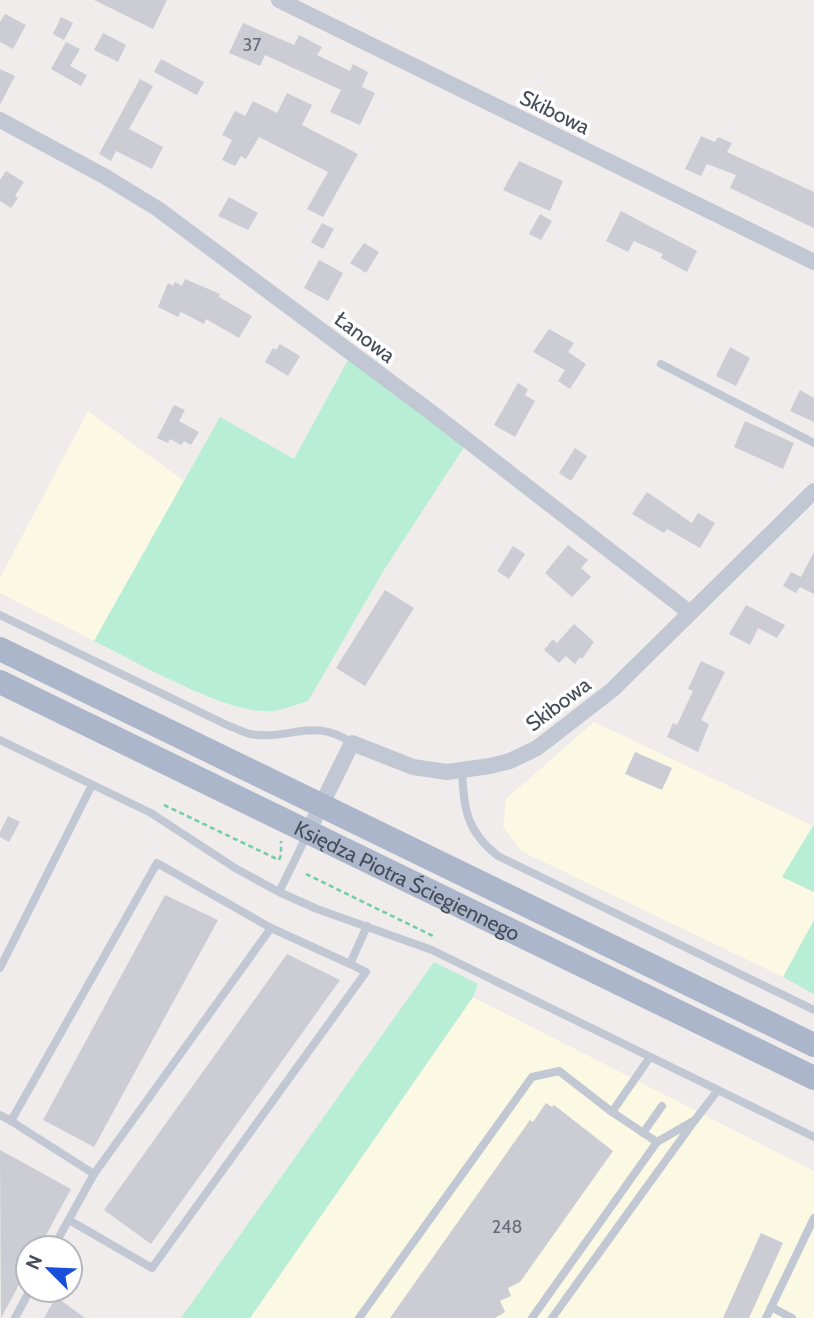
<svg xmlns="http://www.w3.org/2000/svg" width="814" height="1318" viewBox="0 0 814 1318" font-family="Cabin,sans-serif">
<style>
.commercial{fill:#fbf8e3}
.green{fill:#b8eed6}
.building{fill:#cbccd4}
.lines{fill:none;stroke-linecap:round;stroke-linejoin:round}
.path{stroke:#71cbad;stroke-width:2.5;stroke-dasharray:5 3.5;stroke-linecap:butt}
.lane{stroke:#c2c8d3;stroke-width:8}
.street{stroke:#c2c8d3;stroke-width:16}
.primary{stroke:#abb6cb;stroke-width:24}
.labels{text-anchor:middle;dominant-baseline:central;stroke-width:7;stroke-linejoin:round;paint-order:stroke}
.number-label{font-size:18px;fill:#666c78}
.street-label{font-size:21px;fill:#444c59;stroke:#fff}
</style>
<rect width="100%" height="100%" fill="#efeceb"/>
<g class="commercial">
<polygon points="88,411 184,481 94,641 0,593 0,578"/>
<polygon points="594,722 813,826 783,876 814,892 814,920 783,977 521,851 503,827 506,799"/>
<polygon points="473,997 814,1171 814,1318 250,1318"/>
</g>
<g class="green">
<path d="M349,358L464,447L384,570L308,701C297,704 284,710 271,711C228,715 135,661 94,641L220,417L294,459Z"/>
<polygon points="813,826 814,826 814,892 782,877"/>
<polygon points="814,920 814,994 783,977"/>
<polygon points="434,962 478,984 473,997 250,1318 181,1318"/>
</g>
<g class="building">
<polygon points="94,0 167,0 153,29"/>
<polygon points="5,14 26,25 13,49 0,42 0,22"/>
<polygon points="61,17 73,23 64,40 53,34"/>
<polygon points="243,23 294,45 299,35 322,47 317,55 350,71 353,64 368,72 362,87 375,93 360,125 330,112 341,90 265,55 260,66 229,53"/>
<polygon points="103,33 126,45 118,62 94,50"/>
<polygon points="66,42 80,49 70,66 87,75 81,86 51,69"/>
<polygon points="161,59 204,82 197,95 154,72"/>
<polygon points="0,69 15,76 0,105"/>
<polygon points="140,79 153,86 129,129 163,147 152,169 116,151 111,161 99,154"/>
<polygon points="287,93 312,105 302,125 358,154 323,217 307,209 328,172 259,137 246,159 241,156 235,166 222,160 232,140 222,135 235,111 245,116 253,101 277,113"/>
<polygon points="701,136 715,142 718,137 732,143 727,152 814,192 814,228 730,188 736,175 707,164 701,176 685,169"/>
<polygon points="519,161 563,181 550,211 503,190"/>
<polygon points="6,171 24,182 15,196 18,198 11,208 0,201 0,180"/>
<polygon points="229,197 258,213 248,230 218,216"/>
<polygon points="621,211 697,251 687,272 661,258 663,254 634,241 628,252 606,241"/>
<polygon points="540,214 552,221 541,240 529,234"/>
<polygon points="322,223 334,229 323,249 311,242"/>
<polygon points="364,243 379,252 366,273 350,263"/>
<polygon points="319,260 343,273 328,301 304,288"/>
<polygon points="185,279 220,294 219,297 252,316 239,338 206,319 204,324 181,312 178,317 158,307 168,283 173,286 175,282 182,286"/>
<polygon points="549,329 574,343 568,352 586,364 570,389 558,381 565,370 533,352"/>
<polygon points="280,344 300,356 288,376 265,362 273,348 276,350"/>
<polygon points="730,347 750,358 736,386 716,376"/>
<polygon points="518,383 528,389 525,395 535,401 515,437 494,425"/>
<polygon points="800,390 814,398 814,422 790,411"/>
<polygon points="174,405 185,410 179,421 199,432 191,445 184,441 181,445 170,439 168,443 157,438"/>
<polygon points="745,421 794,443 783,469 734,447"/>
<polygon points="575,448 587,456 571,481 559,473"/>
<polygon points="647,492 692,523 698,513 715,523 700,548 667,529 664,533 632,514"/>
<polygon points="568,545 588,560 581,568 591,577 572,597 545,573"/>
<polygon points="513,546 525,554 509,579 497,571"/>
<polygon points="814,552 814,594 800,587 796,593 783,586 791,572 801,577"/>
<polygon points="385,590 414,608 365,686 336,668"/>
<polygon points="746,605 785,625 777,638 758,628 750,645 729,634"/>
<polygon points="574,624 594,642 582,659 580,657 575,664 566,656 559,663 544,650 553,639 557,643"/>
<polygon points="701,661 725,672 701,720 709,724 698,752 667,737 673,723 677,725 693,691 688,689"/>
<polygon points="635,752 672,768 662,790 625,774"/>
<polygon points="8,816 20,822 9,842 0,837 0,832"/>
<polygon points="165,895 218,920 94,1147 43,1120"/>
<polygon points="287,954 340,980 151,1244 104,1210"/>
<polygon points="546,1103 552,1107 554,1105 613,1151 520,1282 508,1288 511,1296 500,1301 505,1312 495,1318 390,1318 530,1120 533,1122"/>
<polygon points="0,1150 71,1189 39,1248 28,1248 28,1268 1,1318"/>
<polygon points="761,1233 783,1243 749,1318 723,1318"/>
<polygon points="56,1297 85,1318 44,1318"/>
</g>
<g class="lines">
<g class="path">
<polyline points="164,805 279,860 281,855 281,841"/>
<polyline points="306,874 435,937"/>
</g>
<g class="lane">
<polyline points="661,364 814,443"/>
<path d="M0,615L229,726C235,728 243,732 250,734C290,741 313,716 352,743"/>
<polyline points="0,740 151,813 235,868 279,892 317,909 432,950 814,1137"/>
<path d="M462,771C464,809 466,831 498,856L814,1010"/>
<polyline points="279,892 307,835"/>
<polyline points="0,968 92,785"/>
<polyline points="612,1112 650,1057"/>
<polyline points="0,1115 11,1121 157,863 271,928 350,964 367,926"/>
<polyline points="11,1121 94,1174"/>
<polyline points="643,1133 662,1106"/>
<polyline points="657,1142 695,1120 718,1090"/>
<polyline points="69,1220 152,1268 366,972 350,964"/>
<polyline points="53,1248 94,1174 271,928"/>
<polyline points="771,1307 792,1318"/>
<polyline points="15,1318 30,1290"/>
<polyline points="359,1318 532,1077 559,1071 612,1112 657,1142 532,1318"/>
<polyline points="552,1318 695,1120"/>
<polyline points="766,1318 814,1218"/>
</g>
<g class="street">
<polyline points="279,0 814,262"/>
<polyline points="0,120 104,176 158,209 428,410 689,612"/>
<polyline points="308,832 352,743 413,767 447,772 490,766 510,761 537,748 612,690 814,491"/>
</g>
<g class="primary">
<polyline points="0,649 814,1045"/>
<path id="s1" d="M0,682L814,1078"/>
</g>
</g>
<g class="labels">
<g class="number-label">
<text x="252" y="45">37</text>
<text x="507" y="1227">248</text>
</g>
<g class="street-label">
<text transform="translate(555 112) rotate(26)">Skibowa</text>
<text transform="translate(365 337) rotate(37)">Łanowa</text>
<text transform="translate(558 704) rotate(-37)">Skibowa</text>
<text stroke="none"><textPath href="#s1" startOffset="453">Księdza Piotra Ściegiennego</textPath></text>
</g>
</g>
<g transform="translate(49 1269) rotate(294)"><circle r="33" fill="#ffffff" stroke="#b4b7bd" stroke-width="2"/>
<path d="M0-5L12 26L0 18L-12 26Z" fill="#194edb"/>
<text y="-10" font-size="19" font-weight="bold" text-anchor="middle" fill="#444c59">N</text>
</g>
</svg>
